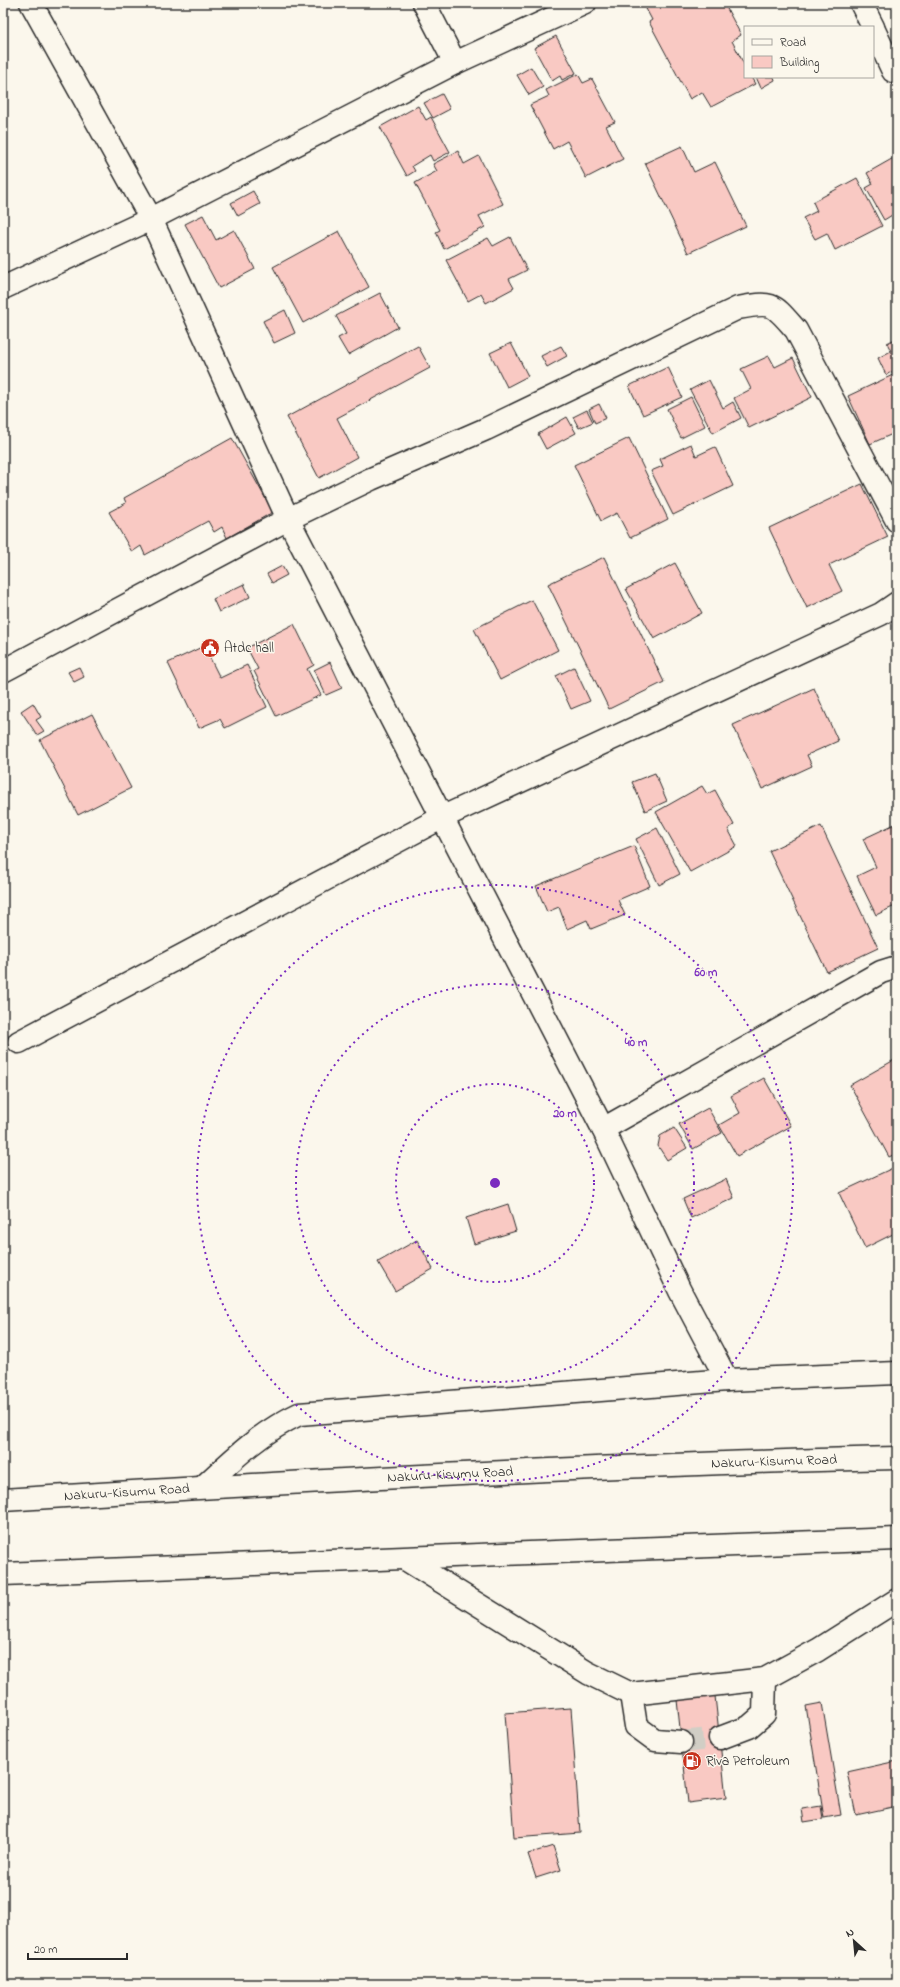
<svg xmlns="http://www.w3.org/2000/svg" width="900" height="1987" viewBox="0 0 900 1987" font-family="'Indie Flower',sans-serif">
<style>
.building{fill:#f9c9c3;stroke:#2b2b2b}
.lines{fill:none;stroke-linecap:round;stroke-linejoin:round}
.minor-tunnel{stroke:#d1cec5;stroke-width:22;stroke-dasharray:22 11;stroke-linecap:butt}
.minor-casing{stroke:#2b2b2b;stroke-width:25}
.highway-casing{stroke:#2b2b2b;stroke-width:25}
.minor{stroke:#fbf7ec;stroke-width:22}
.highway{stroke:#fbf7ec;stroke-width:22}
.ring{fill:none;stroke:#7b2cbf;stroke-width:2;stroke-dasharray:2 4}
.labels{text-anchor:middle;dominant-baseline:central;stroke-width:3;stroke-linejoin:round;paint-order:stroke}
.poi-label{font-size:14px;fill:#2b2b2b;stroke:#fbf7ec;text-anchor:start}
.street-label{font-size:14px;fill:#2b2b2b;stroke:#fbf7ec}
.centre{fill:#7b2cbf;stroke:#fbf7ec;stroke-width:2}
.ring-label{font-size:12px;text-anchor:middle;font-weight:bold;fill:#7b2cbf;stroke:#fbf7ec;stroke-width:3;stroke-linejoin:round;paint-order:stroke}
</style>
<rect width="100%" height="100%" fill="#fbf7ec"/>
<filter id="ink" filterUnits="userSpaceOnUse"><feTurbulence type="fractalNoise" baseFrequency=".025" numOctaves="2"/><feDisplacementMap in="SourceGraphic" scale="8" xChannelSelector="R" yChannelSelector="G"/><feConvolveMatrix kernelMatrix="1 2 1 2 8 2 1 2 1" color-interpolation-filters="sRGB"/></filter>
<g filter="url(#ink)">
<g class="building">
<polygon points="643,3 724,3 741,35 732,41 745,66 745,77 751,77 755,84 711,107 702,92 690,99 649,22 652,20"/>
<polygon points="556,36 576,73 562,80 560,76 552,81 534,48"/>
<polygon points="531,67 543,87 529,95 517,75"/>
<polygon points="578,74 583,83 592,79 615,122 606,126 623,159 586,178 567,141 553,149 530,105 549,96 546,90"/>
<polygon points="756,77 774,77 775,80 761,88"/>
<polygon points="442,94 450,109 433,118 424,103"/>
<polygon points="418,106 426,120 431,117 450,152 433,161 430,155 412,166 415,171 407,176 380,127"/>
<polygon points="682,146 694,172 715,162 746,226 688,253 645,163"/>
<polygon points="458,151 464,164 479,156 503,204 479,216 485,227 444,249 436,232 440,230 415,183 437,171 433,164"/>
<polygon points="897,156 897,212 884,220 866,188 873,184 867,173"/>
<polygon points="857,178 882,226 835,250 827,233 815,239 803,218 817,211 813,202"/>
<polygon points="253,191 260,204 238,216 231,203"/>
<polygon points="203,215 216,240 234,230 255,269 219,288 185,224"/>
<polygon points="339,231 369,287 303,323 273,267"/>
<polygon points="510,237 527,270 509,279 514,288 486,303 481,294 468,301 446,260 488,238 493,246"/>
<polygon points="380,293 398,327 348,355 338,338 346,334 336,316"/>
<polygon points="285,310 295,333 274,343 263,321"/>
<polygon points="897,338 897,369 886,375 878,358 891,351 887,343"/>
<polygon points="511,343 528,376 507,387 490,353"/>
<polygon points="418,346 430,368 337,418 357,457 319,478 287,417"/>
<polygon points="561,346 567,356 547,367 541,356"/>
<polygon points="769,356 775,367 793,358 812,397 749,428 734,398 751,389 741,369"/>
<polygon points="668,367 682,397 643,415 629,386"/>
<polygon points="897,373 897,392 894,394 897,400 897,432 870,444 848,396"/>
<polygon points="709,380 723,408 733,402 741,418 713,433 690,390"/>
<polygon points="691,397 705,426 681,438 667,409"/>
<polygon points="599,404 606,418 595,423 589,409"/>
<polygon points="587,410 593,422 579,428 573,417"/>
<polygon points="567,417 576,433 546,449 538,434"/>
<polygon points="232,438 273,512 227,538 222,527 214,532 208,521 145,555 141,546 132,552 109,512 126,503 124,498"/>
<polygon points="629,438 668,519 630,538 617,513 601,521 574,465"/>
<polygon points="691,444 696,456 715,447 733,486 673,515 651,471 663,466 660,459"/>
<polygon points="862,484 888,537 829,565 842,591 807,608 769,528"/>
<polygon points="604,557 664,682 609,709 548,584"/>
<polygon points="675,563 702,613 654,639 626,589"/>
<polygon points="282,566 287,575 272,583 267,574"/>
<polygon points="244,584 250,597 219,612 213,599"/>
<polygon points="532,600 558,650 500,680 474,629"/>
<polygon points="294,624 314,665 307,669 321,695 276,716 254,671 258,669 247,648"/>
<polygon points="204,646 220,678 247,665 267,707 225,728 220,719 199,728 168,663"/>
<polygon points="330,662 342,688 326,695 314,670"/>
<polygon points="79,667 84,677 74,682 68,672"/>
<polygon points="574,667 590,701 571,709 556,676"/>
<polygon points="814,688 838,741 807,755 812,766 762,789 733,725"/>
<polygon points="33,703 41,717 36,720 44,731 37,735 21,711"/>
<polygon points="92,714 131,788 78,815 40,740"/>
<polygon points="655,773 667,801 645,811 632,782"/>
<polygon points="702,786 707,794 715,790 734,825 728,829 737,846 690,872 656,812"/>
<polygon points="897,823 897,905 876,915 857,876 876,867 863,839"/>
<polygon points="821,826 878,948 827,972 769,851"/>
<polygon points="657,828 680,874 659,885 636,839"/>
<polygon points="634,846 650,886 618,900 625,915 591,929 587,920 567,929 559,907 547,912 536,886"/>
<polygon points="896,1059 897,1153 889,1157 850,1085"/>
<polygon points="764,1078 791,1126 737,1156 719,1125 740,1113 731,1096"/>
<polygon points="708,1108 722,1133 693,1149 679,1124"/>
<polygon points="674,1128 687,1148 667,1160 658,1146 660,1136"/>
<polygon points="897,1166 897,1232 865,1248 839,1193"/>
<polygon points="726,1179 734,1198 691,1218 683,1199"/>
<polygon points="508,1204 516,1231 474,1244 466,1218"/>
<polygon points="417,1240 433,1269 395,1291 378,1262"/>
<polygon points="715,1696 726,1798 688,1803 677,1700"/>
<polygon points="822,1703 841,1815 824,1818 806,1706"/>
<polygon points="571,1708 580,1833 514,1838 505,1713"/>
<polygon points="897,1761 897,1806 856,1815 847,1772"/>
<polygon points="821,1806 823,1819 804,1822 802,1809"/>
<polygon points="553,1846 561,1870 536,1878 528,1854"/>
</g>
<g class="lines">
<polyline class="minor-tunnel" points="681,1742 720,1738"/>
<g class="minor-casing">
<g id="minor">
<polyline points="31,3 151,219 288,519 603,1129 680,1291 727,1380"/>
<polyline points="424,3 455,63"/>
<polyline points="861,3 873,27"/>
<polyline points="873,28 893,71 897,73"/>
<polyline points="3,288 151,219 455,63 585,3"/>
<path d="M3,671L288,519L371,479L486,429L738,308C774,301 773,304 796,330L897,521"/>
<polyline points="19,1042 443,817 881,614 897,603"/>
<polyline points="603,1129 881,972 897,967"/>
<path d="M203,1487C233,1459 261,1432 299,1414L727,1380L897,1373"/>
<polyline points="405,1559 588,1673 631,1694 765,1679 818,1650 897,1600"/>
<polyline points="631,1694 636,1726 655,1740 681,1742"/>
<polyline points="720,1738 749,1727 764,1714 765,1679"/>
</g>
</g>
<g class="highway-casing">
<g id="highway">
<path id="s1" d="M3,1500C301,1481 599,1465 897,1458"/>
<path d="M3,1574C301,1560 599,1551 897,1539"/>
</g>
</g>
<use href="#minor" class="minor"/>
<use href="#highway" class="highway"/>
</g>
</g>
<g class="ring">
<circle cx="495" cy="1183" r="99"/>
<circle cx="495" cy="1183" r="199"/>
<circle cx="495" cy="1183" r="298"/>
</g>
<defs>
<g id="civic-disc" transform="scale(1)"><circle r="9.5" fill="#c8321e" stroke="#fbf7ec"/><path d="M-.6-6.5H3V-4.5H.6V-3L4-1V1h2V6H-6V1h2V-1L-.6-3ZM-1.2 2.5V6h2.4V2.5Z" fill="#fff"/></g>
<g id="fuel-disc" transform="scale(1)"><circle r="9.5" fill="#c8321e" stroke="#fbf7ec"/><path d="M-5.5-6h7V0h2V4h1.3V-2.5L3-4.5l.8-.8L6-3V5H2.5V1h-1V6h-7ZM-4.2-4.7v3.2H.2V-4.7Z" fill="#fff"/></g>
</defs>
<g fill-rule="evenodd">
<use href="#civic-disc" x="210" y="648"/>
<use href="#fuel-disc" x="692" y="1761"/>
</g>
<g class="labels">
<g class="poi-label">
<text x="224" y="648">Atdc hall</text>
<text x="706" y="1761">Riva Petroleum</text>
</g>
<g class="street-label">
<text stroke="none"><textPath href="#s1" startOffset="772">Nakuru-Kisumu Road</textPath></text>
<text stroke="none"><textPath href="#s1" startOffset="448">Nakuru-Kisumu Road</textPath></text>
<text stroke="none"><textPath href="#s1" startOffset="124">Nakuru-Kisumu Road</textPath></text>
</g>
</g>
<circle cx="495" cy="1183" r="6" class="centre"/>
<g class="ring-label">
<text x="706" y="976">60 m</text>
<text x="636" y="1046">40 m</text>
<text x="565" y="1117">20 m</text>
</g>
<rect width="900" height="1987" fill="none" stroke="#fbf7ec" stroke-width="16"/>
<rect x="8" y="8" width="884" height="1971" fill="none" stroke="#2b2b2b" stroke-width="1.5" filter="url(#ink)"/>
<rect x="744" y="26" width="130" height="52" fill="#fbf7ec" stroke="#a8a59f"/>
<rect x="752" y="39" width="20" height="6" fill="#fbf7ec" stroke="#a8a59f"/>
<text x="780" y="46" font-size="12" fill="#2b2b2b">Road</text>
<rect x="752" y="56" width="20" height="12" fill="#f9c9c3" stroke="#a8a59f"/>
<text x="780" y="66" font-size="12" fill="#2b2b2b">Building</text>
<g transform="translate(854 1941) rotate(333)" stroke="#fbf7ec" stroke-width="3" paint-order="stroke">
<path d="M0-3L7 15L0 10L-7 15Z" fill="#2b2b2b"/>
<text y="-6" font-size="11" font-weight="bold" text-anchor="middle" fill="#2b2b2b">N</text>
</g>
<path d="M28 1953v6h99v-6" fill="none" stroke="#2b2b2b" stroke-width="2"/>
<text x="34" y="1953" font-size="12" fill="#2b2b2b" stroke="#fbf7ec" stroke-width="3" paint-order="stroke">20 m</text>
</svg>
